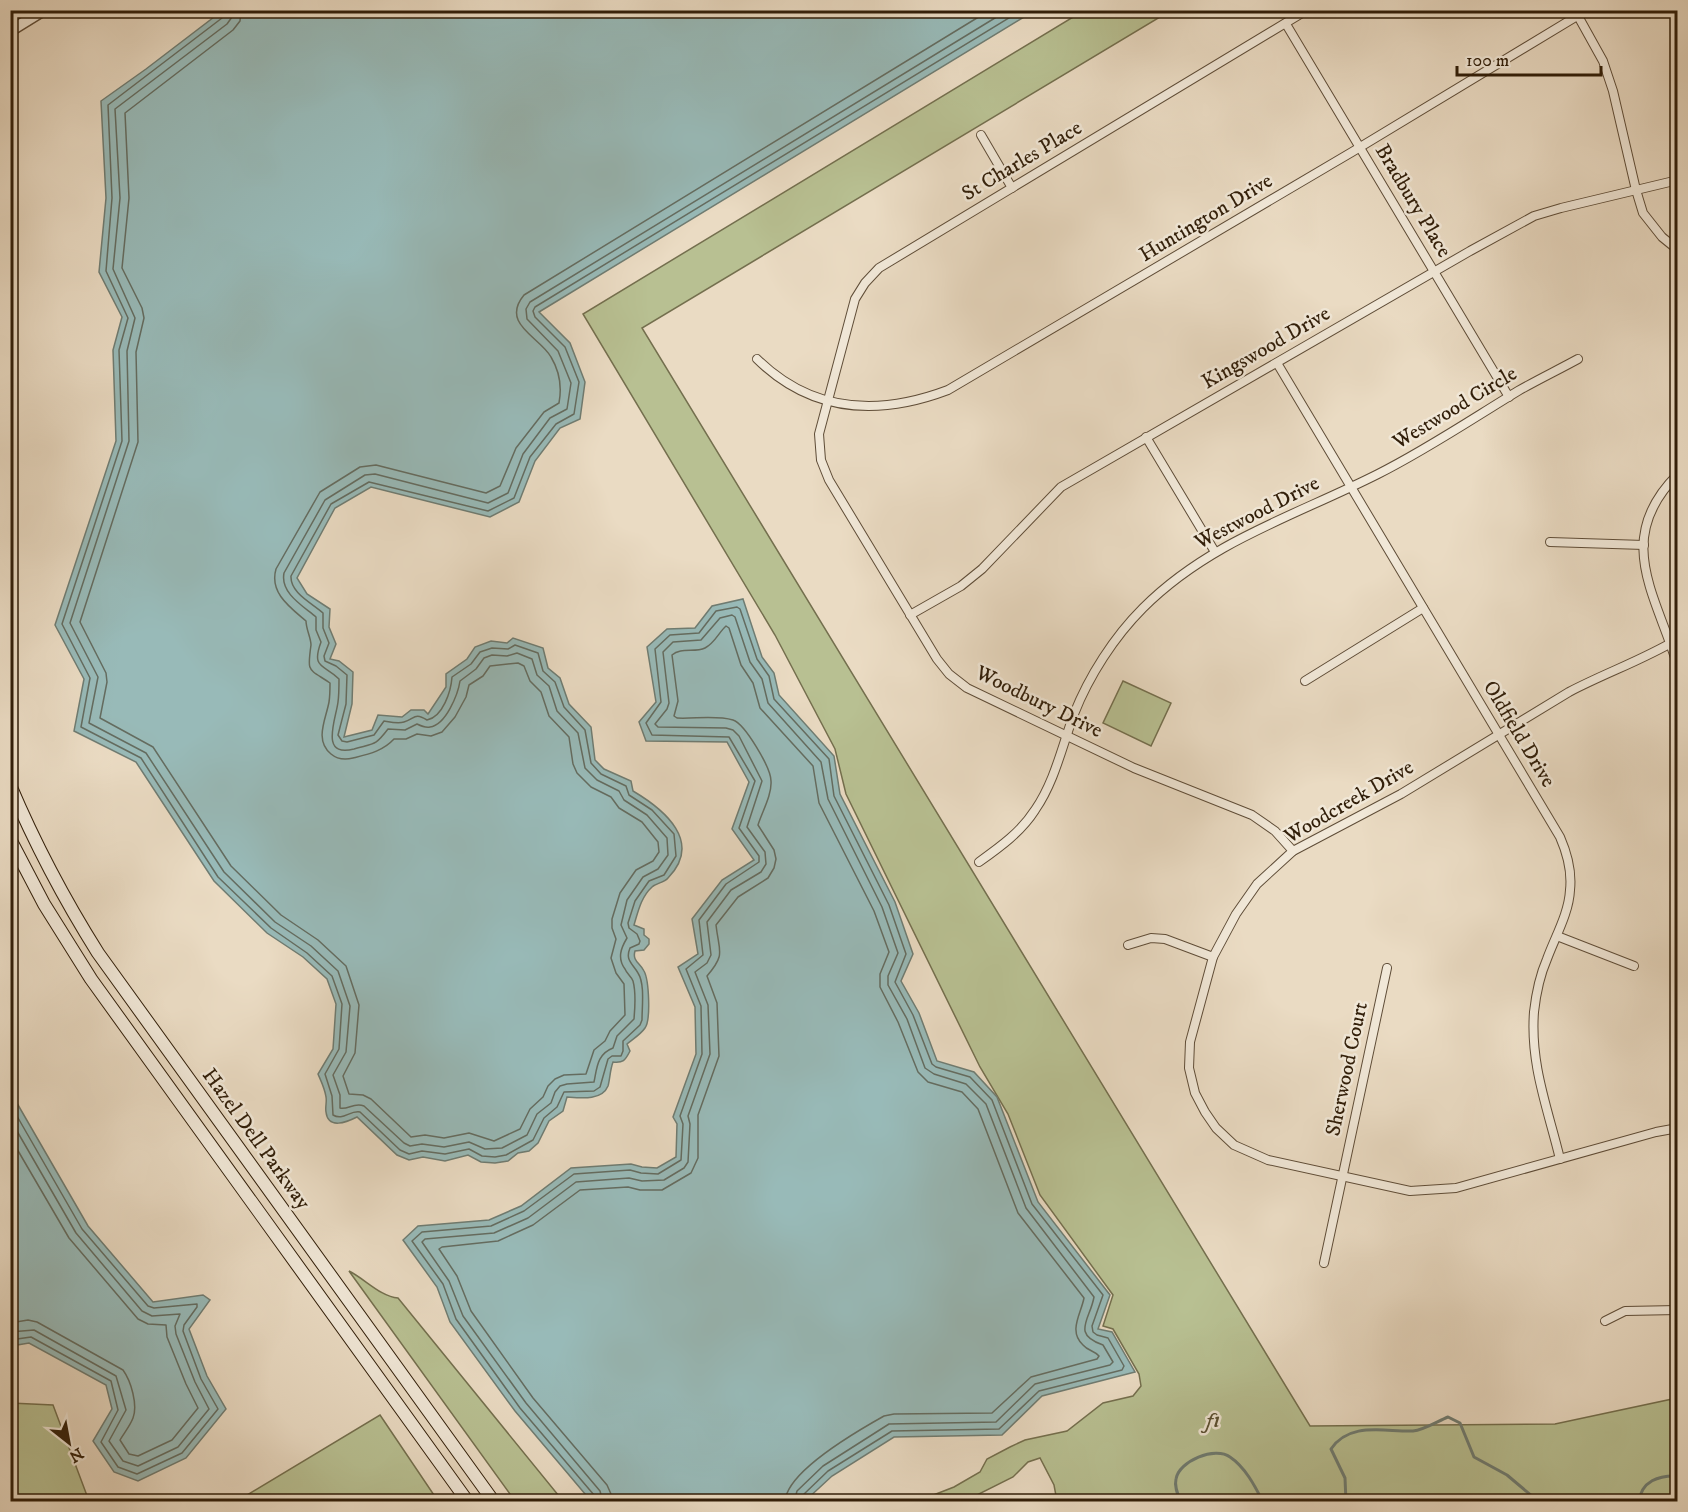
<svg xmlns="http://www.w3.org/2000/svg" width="1688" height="1512" viewBox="0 0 1688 1512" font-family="'IM FELL DW Pica',serif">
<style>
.green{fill:#b8c092;stroke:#746f4e;stroke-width:1.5}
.water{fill:#98bab8;stroke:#6f7c72;stroke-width:1.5}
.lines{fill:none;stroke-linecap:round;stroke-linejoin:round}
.shore{stroke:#646c60;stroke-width:1.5}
.stream{stroke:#6f7c72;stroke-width:3}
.minor-casing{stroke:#5f4d38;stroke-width:10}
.tertiary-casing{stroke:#5f4d38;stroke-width:13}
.secondary-casing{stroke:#311e09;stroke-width:14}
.minor{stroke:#f1e8d8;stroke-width:8}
.tertiary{stroke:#f1e8d8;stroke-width:10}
.secondary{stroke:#f1e8d8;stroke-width:12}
.labels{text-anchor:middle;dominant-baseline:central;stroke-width:5;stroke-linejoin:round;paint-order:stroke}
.street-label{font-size:21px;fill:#311e09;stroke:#f1e8d8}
.park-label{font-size:21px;font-style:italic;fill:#5a4f32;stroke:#f1e8d8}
</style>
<rect width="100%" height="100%" fill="#eadbc3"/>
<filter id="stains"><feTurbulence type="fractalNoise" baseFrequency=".00333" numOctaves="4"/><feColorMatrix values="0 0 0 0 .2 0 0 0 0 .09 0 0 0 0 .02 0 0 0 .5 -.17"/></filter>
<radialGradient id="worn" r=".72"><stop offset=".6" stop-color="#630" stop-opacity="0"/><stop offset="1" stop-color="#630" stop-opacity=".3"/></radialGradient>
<g class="green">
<polygon points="1083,11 1170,11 642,328 1310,1426 1555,1424 1677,1398 1677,1501 1133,1502 1126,1497 1122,1501 1057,1501 1054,1485 1040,1458 1028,1462 1013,1477 965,1501 918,1501 954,1487 980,1472 987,1459 1010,1447 1025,1440 1067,1431 1103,1403 1133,1396 1141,1386 1139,1374 1113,1329 1103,1326 1113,1295 1040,1195 1008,1114 980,1067 846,794 835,749 775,635 583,314"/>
<polygon points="1123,681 1171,703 1151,746 1103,723"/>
<path d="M349,1271C365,1279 381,1297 398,1298L563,1501H515Z"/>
<polygon points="10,1403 53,1405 89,1501 11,1501"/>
<polygon points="380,1415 438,1501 237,1501"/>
</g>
<g class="water">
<path d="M222,11H1034L539,312L570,343L585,382L580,419L560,428L535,461L519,502L490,517L371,487L335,508L297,578L307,594L330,609L329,627L336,644L330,659L339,661L353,672L352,704L344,737L372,730L378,715L402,717L411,710H424L428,714L446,687V674L467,659L475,647L491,641L507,643L513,638L543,648L548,668L560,678L569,704L591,727L595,760L604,769L631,781L633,791C665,810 703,842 668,878C664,883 656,883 652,887C641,897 638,912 634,925L644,929V935L649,939V944L644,950L635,951C632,961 640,963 644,971C649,980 651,1020 645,1028C641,1034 633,1039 627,1044L630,1051C625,1061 623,1063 613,1062C610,1070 610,1079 608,1086C602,1101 580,1098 567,1097L563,1111L549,1121L538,1143L529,1151L518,1153L508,1161L495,1163L481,1162L468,1155L445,1161L423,1157L409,1160L397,1155L357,1117C347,1122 328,1130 326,1112C325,1107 327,1102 326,1097C325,1089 321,1081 318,1074L333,1049L336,1004L327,979L303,957L267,933L214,881L136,762L74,731L84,679L55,625L116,441L113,350L122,317L99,272L106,198L101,101L146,69Z"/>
<polygon points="743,599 762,657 774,673 779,695 834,756 840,794 895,902 913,954 901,981 919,1013 937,1061 974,1072 997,1097 1038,1202 1110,1295 1098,1329 1112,1332 1135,1372 1042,1396 1002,1435 894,1437 832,1476 805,1501 591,1501 515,1411 450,1322 437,1287 403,1240 418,1226 489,1220 521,1206 571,1168 631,1164 642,1167 657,1168 676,1157 677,1124 673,1117 696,1054 695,1007 678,967 698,954 692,919 722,880 754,860 732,829 749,782 727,742 646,741 639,722 656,702 647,647 667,629 695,628 712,606"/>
<polygon points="10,1008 17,1023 14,1098 88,1226 153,1302 203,1295 210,1300 189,1329 207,1376 226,1409 186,1458 138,1481 114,1472 93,1441 112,1409 106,1385 29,1343 11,1346"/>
</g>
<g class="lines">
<g class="shore">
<path d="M225,10L222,18L108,105L112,198L106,271L128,318L119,350L122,441L62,624L90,678L81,727L141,758L218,877L271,928L307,953L332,976L342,1004L339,1049L325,1074L332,1096L333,1115C343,1121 350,1110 360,1112L400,1150L409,1154L422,1151L445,1154L469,1149L482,1156L495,1157L506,1155L533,1140L544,1118L557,1107L564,1092L594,1091L600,1087L608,1059L612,1056H621L623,1051V1041L640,1025L642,1020C642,1006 645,984 638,973C632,963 625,960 630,948L639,944L640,941L637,934L629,928L628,923L635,901L649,881L664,875L676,856L674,834L652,810L629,795L626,786L601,774L591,763L585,730L564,707L555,682L543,671L538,653L515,645L508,649L492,648L480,652L471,664L452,677C451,691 443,717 427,720C414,712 415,719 404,722C398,724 390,722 384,721L374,735L347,742L342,741L338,735L346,704L347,675L336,666L325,661L324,656L329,643L323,628V613C312,603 290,593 291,576L331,504L369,482L488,511L514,498L530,457L556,424L574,414L579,382L565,347L535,317L533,311L535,307L1022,10"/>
<path d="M232,10V17L227,24L115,109L120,198L113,269L135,318L127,351L129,441L70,623L98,677L89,723L146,753L224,872L275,922L311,946L338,971L350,1006L346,1052L333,1075L340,1095V1108C348,1110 354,1102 364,1106L404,1143L410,1146L422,1144L444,1147L469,1142L485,1149L502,1148L527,1135L537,1114L551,1103L555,1092L560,1086L567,1084L594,1082C597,1068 597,1054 613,1048L617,1036L634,1019C635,1008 636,992 633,981C631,976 627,974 625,969C617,958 621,948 627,938L621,925L627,900L643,877L658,869L668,855L667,838L647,815L624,800L619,791L597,780L585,768L578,733L557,711L549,686L537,675L532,659L517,653L507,656L492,655L484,658L476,669L460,681C458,694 446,725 430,727C425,728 421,726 417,724L405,730L388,729C375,746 375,743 354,749C319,758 336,719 338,702C339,695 339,686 339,679C324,664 311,669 321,642L316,630V617C303,606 280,593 284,573L325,500L365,475L375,474L488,503L508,493L523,454L550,418L567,409L571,383L558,351L527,319L526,309L530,302L1008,10"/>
<path d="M241,10L240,21L233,30L125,113L129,198L122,268L142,308L144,318L136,352L138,442L80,622L106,673L107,682L100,718L153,747L231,866L281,915L318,940L346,966L359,1005L355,1053L343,1076L349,1094L363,1095L371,1099L411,1137L425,1135L444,1138L469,1133L494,1141L520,1129L530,1109L543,1097L548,1086L555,1079L564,1075L586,1074L594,1050L605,1041L610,1031L625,1015L624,984L616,973L611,958L616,939L612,928V919L620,893L636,870L653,861L659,852L658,842L642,822L619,808L611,797L591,787L577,773L573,764L569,737L549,716L541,692L530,681L524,666L518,663L490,666L483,676L469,685L466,697L455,717L442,732L431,736L417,734L406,739H394C383,751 369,754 353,758C345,760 337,759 331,754C314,740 326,719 329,702C330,696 330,689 330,683C308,668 307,673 311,645C311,638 306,629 306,621C291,608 269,593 276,569L320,492L360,467L376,465L486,493L500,486L516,448L544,412L559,403C562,387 560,372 551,357C540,337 500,324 524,295L990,10"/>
<polyline points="10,1104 82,1229 148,1306 154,1308 197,1304 197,1307 184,1325 183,1331 201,1379 218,1409 182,1453 137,1474 118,1467 101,1442 118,1410 111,1381 31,1337 10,1340"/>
<polyline points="10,1119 76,1233 142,1311 152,1316 180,1314 175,1326 176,1334 195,1382 209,1409 178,1447 138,1466 123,1461 109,1441 126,1410 116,1376 34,1330 10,1332"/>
<path d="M10,1137L69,1238L138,1319L148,1324L166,1325L167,1337L186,1384L198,1408L172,1440L138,1456L129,1454L120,1440C124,1433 130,1426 133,1418C138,1405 131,1381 123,1370L37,1322L28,1320L10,1323"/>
<polyline points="595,1502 594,1495 520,1408 456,1319 443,1284 412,1241 422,1232 491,1226 524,1211 574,1174 630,1170 641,1173 658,1174 681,1160 683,1124 680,1116 702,1054 701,1006 686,969 703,955 699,920 726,884 759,862 759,856 739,828 755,781 729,737 652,735 646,723 661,702 655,649 670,635 699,633 716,611 737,607 740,609 757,659 769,676 774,699 829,759 834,796 889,905 906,954 895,982 913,1015 932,1064 936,1067 970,1077 992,1100 1032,1204 1103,1295 1092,1326 1093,1332 1097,1335 1108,1338 1124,1366 1122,1370 1039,1391 999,1429 892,1431 828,1471 803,1495 801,1502"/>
<path d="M603,1502L600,1491L526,1403L463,1316L449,1281L422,1242L425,1239L494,1233L528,1218L576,1182L629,1178L642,1181L664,1180L684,1168L688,1162L690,1124L688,1116L710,1054L708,1005L695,972L707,963L711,955L707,922L731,890L761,872L766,864L765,852L747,827L762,781L739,736L733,730L726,728L658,727L655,724L667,709L669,703L663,652L673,642L701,640L720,618L732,615L735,617L750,662L762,679L768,703L821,762L828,799L882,907L898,953L888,976V985L907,1019L925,1068L934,1074L966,1084L986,1104L1026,1208L1094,1297C1090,1320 1071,1334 1103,1345L1113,1362L1110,1365L1035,1384L996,1422L889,1424L823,1466L797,1491L794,1502"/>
<path d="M612,1502L611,1494L607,1485L533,1398L471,1311L457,1276L439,1249L442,1247L498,1241L533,1225L580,1190L628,1187L640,1190H662L691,1173L698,1158V1115L719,1056L717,1003L707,976C726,954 719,952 716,925L738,897L768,878L774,868L776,859L774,850L758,825C762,812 772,795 771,781C771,768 745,724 733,720C716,715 694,719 677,718L674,716L678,701L672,655C681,647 695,653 705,648C715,643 719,632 726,626L729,628L741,665L753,683L760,708L813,766L819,803L874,911L889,952L880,974V987L898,1022L918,1072L928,1082L962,1092L978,1109L1018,1213L1084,1298C1081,1314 1068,1331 1083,1345C1088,1351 1095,1351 1099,1356L1097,1359L1031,1377L992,1413L894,1414L884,1416C859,1430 786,1472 785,1502"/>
</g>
<g class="stream">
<path d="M1181,1502C1178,1495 1174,1487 1176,1479C1179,1461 1215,1446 1230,1457C1245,1467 1255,1486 1263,1502"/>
<path d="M1346,1502L1345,1478L1331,1449C1350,1421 1385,1432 1413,1431C1424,1430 1438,1421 1448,1417L1460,1423L1474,1457L1507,1475L1539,1502"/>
<path d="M1639,1502C1641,1481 1659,1475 1678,1476"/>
</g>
<g class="minor-casing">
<g id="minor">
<polyline points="1578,16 1603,61 1613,91 1636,190 1643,213 1662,237 1678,250"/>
<polyline points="1286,24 1509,397"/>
<polyline points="981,135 1012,188"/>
<path d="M757,359C812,413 879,416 948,390L1352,152L1587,10"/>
<path d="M1277,363L1560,837C1567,853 1572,872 1570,890C1569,913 1555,937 1547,959C1540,975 1536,994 1534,1012C1530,1065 1548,1109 1560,1159"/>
<polyline points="1146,437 1215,552"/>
<path d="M1678,474C1612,539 1657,596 1678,667"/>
<polyline points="1550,542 1644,545"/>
<polyline points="910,615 961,586 982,569 1061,487 1470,251 1534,216 1561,208 1678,180"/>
<path d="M1678,639C1643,660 1605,673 1569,692L1401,794L1293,851L1257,884L1236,914L1213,957L1190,1042L1189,1068L1195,1093L1205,1112L1216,1128L1234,1145L1268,1160L1410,1191L1456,1188L1656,1132L1678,1128"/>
<polyline points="1305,681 1423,608"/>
<polyline points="1293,851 1275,831 1252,815 1134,768 967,688 949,674 937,659 829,480 821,460 819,434 855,299 865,283 879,268 1307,10"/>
<path d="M979,862C1000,847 1021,832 1035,810C1055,781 1062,746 1074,714C1089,676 1114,637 1143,608C1210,541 1295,516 1378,474C1426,450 1472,419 1518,391C1537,380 1558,370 1578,359"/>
<polyline points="1557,936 1634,966"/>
<polyline points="1128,945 1151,938 1165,939 1213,957"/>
<polyline points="1324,1263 1387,968"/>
<polyline points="1605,1321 1625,1311 1678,1310"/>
</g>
</g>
<g class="tertiary-casing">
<polyline id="tertiary" points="10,31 44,10"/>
</g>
<g class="secondary-casing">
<g id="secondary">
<path d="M10,785C35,844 64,899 98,953L494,1502"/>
<polyline points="10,839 44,904 91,979 468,1502"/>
</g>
</g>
<use href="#minor" class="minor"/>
<use href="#tertiary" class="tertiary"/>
<use href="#secondary" class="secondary"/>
</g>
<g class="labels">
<g class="street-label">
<text transform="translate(1022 161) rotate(-31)">St Charles Place</text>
<text transform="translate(1413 201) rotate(59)">Bradbury Place</text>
<text transform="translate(1206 218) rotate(-31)">Huntington Drive</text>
<text transform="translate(1266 348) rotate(-30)">Kingswood Drive</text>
<text transform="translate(1455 408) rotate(-31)">Westwood Circle</text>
<text transform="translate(1257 513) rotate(-27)">Westwood Drive</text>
<text transform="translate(1039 702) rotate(26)">Woodbury Drive</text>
<text transform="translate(1519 734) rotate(59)">Oldfield Drive</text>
<text transform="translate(1349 802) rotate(-30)">Woodcreek Drive</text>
<text transform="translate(1347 1069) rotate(-78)">Sherwood Court</text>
<text transform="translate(256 1139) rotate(54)">Hazel Dell Parkway</text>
</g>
<g class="park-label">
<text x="1213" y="1421">f1</text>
</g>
</g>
<rect width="1688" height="1512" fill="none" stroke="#eadbc3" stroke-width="36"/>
<rect x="12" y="12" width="1664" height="1488" fill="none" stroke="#311e09" stroke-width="3"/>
<rect x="18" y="18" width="1652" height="1476" fill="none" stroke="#311e09" stroke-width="1.5"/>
<g transform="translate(69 1443) rotate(149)" stroke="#f1e8d8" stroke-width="4.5" paint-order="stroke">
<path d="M0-4.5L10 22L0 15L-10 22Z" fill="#311e09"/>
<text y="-9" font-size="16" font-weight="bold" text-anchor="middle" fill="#311e09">N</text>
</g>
<path d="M1457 66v9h144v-9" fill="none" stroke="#311e09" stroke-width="3"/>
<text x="1466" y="66" font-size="18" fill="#311e09" stroke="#f1e8d8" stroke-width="4.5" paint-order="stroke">100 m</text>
<rect width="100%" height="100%" filter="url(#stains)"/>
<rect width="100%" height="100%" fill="url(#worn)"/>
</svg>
